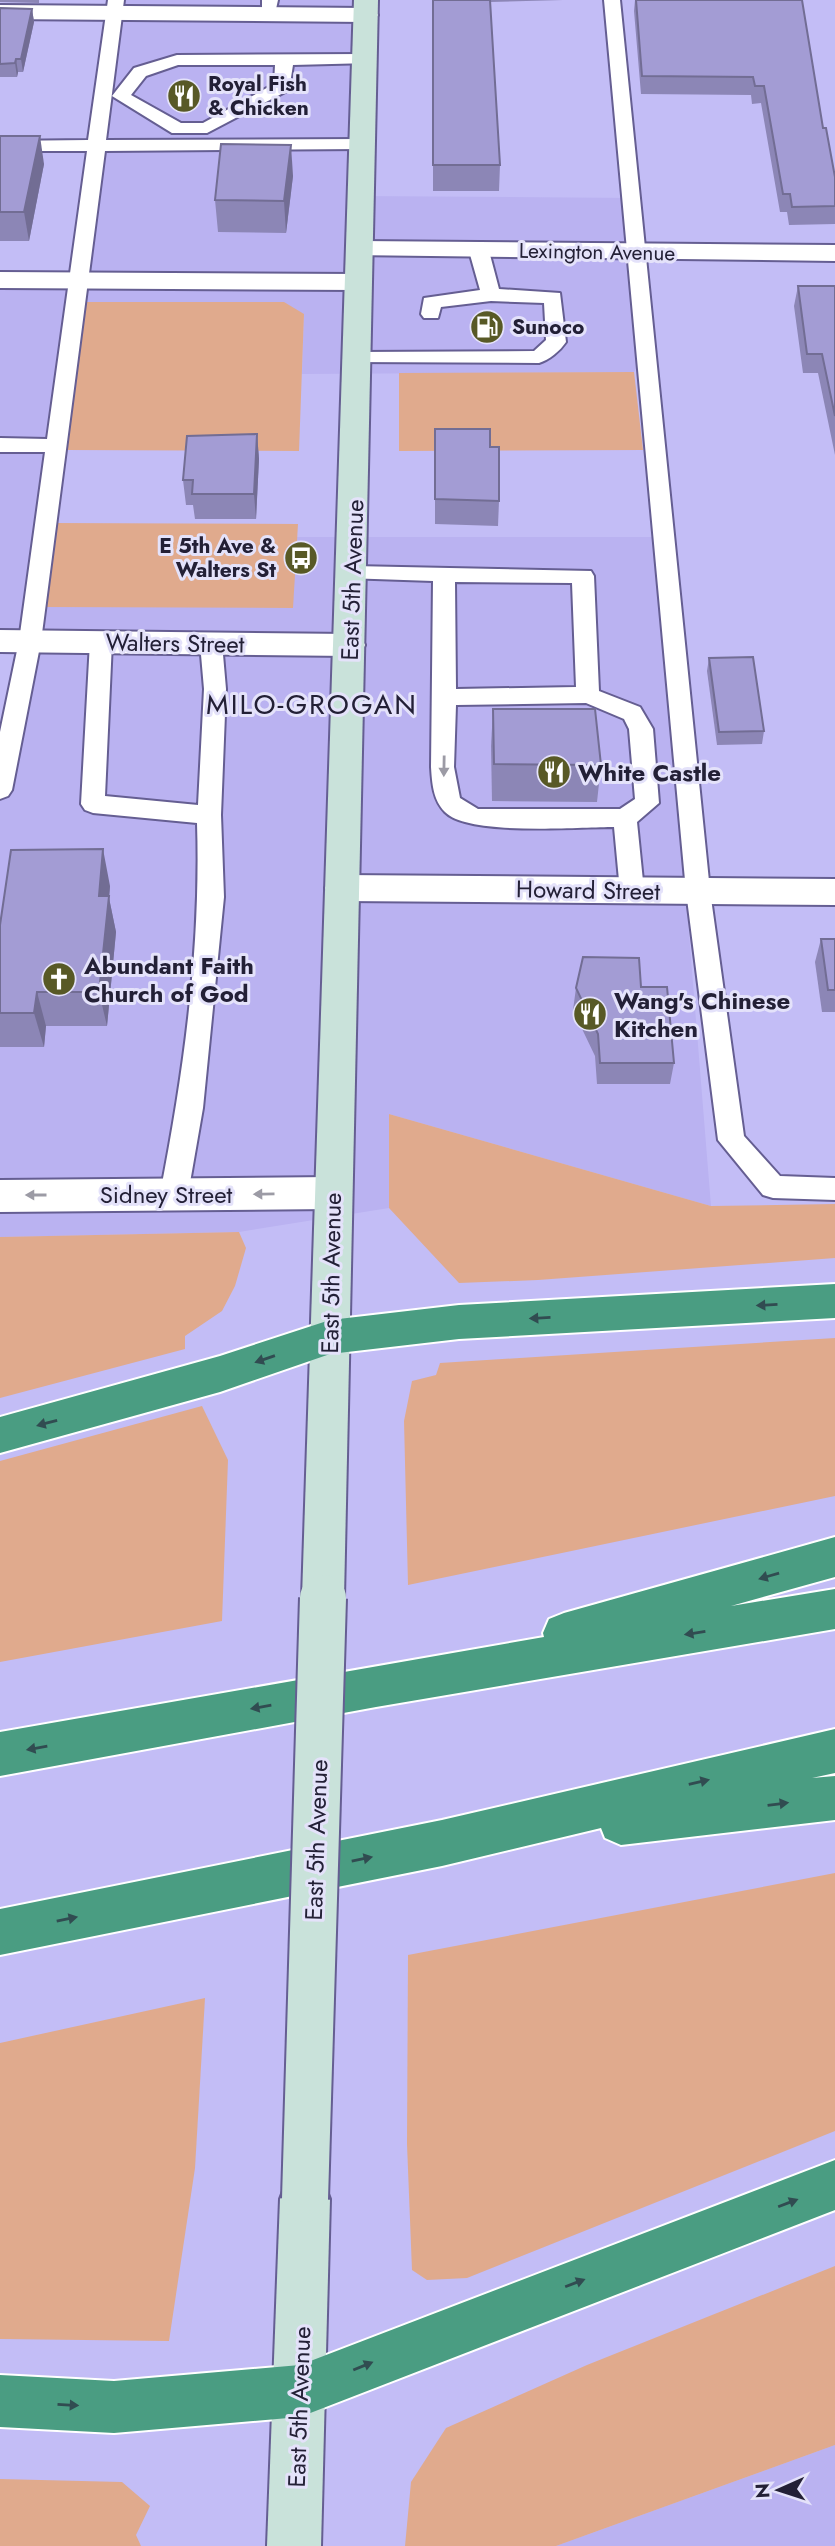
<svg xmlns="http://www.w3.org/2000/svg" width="835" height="2546" viewBox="0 0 835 2546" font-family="Jost,sans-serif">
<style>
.built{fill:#bab2f1}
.green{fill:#e0aa8d}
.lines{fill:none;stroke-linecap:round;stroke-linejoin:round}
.lane-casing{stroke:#655e92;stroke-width:4}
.street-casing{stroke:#655e92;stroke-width:4}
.secondary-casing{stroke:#655e92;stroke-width:4}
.highway-casing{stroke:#fff;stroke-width:4}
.lane{fill:#fff;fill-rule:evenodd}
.street{fill:#fff;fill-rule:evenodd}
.secondary{fill:#c9e2da;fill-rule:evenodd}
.highway{fill:#4a9d82;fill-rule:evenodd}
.secondary-bridge-casing{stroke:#655e92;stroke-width:50;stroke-linecap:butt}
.secondary-bridge{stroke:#c9e2da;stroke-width:46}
.wall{fill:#8c86b6}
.shaded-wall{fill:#726d94}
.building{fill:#a39cd4;stroke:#726d94;stroke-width:2}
.oneway{fill:#9c9ba5}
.oneway2{fill:#314c51}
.labels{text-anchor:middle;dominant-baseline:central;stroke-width:6;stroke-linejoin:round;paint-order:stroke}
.far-poi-label{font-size:21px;font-weight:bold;fill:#232036;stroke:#e4e2fa;text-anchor:start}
.far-street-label{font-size:21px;fill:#232036;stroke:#e4e2fa}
.street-label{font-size:24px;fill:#232036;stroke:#e4e2fa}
.poi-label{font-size:24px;font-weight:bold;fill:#232036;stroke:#e4e2fa;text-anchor:start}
.quarter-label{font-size:28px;letter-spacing:2px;fill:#232036;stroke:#e4e2fa}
</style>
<rect width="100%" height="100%" fill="#c3bdf6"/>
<g class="built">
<polygon points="117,0 362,0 356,196 634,198 643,357 634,372 302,374 304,314 84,302 52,523 292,608 297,537 657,537 711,1206 389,1114 389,1208 239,1232 0,1237 0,793 26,638 0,637 0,282 86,283"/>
<polygon points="835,2445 835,2546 556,2546"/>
</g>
<g class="green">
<polygon points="83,302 284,302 304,314 299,451 65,450"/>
<polygon points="634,372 643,450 399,451 399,373"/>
<polygon points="52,523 298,524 293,608 39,607"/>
<polygon points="389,1114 711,1206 835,1204 835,1258 538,1280 459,1283 389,1208"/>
<polygon points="239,1232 246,1248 235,1286 222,1311 185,1336 185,1349 0,1398 0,1237"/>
<polygon points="835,1338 835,1496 408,1585 404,1421 412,1381 436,1375 440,1363"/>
<polygon points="202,1406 228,1460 222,1621 0,1662 0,1461"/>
<polygon points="835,1873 835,2131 467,2278 427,2280 412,2270 407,2144 408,1955"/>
<polygon points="205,1998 195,2168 169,2341 0,2339 0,2043"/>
<polygon points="835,2266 835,2445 556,2546 405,2546 411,2482 446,2428 587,2365"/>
<polygon points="0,2479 122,2482 150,2506 136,2535 141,2546 0,2546"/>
</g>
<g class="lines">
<g class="lane-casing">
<g id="lane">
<polygon points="108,0 124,0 106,140 363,139 372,144 363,149 105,151 41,641 12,790 8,796 0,799 0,732 19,641 45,452 0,452 0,438 47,439 87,151 0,151 0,141 88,140"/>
<polygon points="262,0 278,0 274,18 262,18"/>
<polygon points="604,0 620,0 710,891 744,1136 780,1176 835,1178 835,1200 773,1198 763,1195 718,1140 686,891"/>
<path d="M365,54L371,55L374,59L371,63L293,65L289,90L207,133H172L112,96L134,68L177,55ZM178,65H275L274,84L203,123H181L131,95L146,76Z"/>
<path d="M479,245L489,251L499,289L560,293L566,342C560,351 549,360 539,363L350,362L347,358L357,352L534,351L546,340L544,303L491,301L441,307L438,318H424L421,314L424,298L480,290L469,251Z"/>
<path d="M353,566L591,571L594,576L599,691L640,707L653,729L659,803L637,822L644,891L641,898L632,900L623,898L620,891L614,827C578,827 468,836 445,812C433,800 432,783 431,767L433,581L345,578L342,573L345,568ZM455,582L572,583L576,687L456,689ZM586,703L624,719L629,729L635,799L620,809H478L460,798L454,767L456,705Z"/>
<path d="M101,634L109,637L112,642L105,796L198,805L204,689L200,643L203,638H219L222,643L226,689L221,815L224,897L203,1108L188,1194L184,1202L174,1205L164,1202L160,1194C184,1072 201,947 197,823L93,813L85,810L81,804L90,642L93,637Z"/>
</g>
</g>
<g class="street-casing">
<g id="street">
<polygon points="0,5 366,8 374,10 378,15 374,20 366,22 0,19"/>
<polygon points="360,241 835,245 835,261 351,255 347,249 351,243"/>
<polygon points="0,272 358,274 367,276 371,282 367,288 358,290 0,288"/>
<polygon points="0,630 350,634 361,637 365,645 361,653 350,656 0,652"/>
<polygon points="342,875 835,879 835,905 342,901 330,897 325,888 330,879"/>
<polygon points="332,1177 345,1182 351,1193 345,1204 332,1209 0,1212 0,1180"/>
</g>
</g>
<g class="secondary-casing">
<g id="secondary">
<polygon points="354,0 378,0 344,1598 338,1612 323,1618 308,1612 302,1598"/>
<polygon points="305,2174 323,2181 330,2199 321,2546 267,2546 280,2199 287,2181"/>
</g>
</g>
<g class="highway-casing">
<g id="highway">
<polygon points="835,1284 835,1318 459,1339 330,1354 220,1392 0,1453 0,1417 220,1356 330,1320 459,1305"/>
<polygon points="835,1537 835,1577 731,1606 835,1589 835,1629 376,1707 0,1776 0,1732 544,1637 543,1633 549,1619 564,1613"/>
<polygon points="835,1729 835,1773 812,1778 835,1776 835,1820 621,1845 605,1838 601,1828 442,1866 0,1955 0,1909 442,1820"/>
<polygon points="835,2160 835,2210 300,2417 114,2433 0,2427 0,2375 114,2381 300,2365"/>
</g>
</g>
<use href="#lane" class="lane"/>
<use href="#street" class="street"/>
<use href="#secondary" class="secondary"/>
<use href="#highway" class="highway"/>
<g class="secondary-bridge-casing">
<polyline id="secondary-bridge" points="305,2199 323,1598"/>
</g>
<use href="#secondary-bridge" class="secondary-bridge"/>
</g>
<g class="wall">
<polygon points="0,0 39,0 39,3 0,2"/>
<polygon points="433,0 563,0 490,2 500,165 499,191 433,191"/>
<polygon points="635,0 802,0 823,128 835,177 835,224 789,225 787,212 780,212 761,103 752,104 751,95 641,94 634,11"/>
<polygon points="0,8 32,9 34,22 23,72 18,72 17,77 0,77"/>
<polygon points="0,136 44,164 29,241 0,241"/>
<polygon points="293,176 286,233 218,232 215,200"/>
<polygon points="798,286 835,286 835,455 818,373 803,373 794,306"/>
<polygon points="435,429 490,447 499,501 498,526 435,524"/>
<polygon points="257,434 259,459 256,519 195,519 193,505 186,505 183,480"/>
<polygon points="709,658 764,731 762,744 717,745 707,671"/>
<polygon points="493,709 601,765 597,802 492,801 491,746"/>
<polygon points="110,886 109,898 116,932 107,1026 46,1026 44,1047 0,1047 0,925"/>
<polygon points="821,939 835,939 835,1012 822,1012 815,962"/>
<polygon points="576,988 674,1063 670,1084 597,1084 595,1056 573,1010"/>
</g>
<g class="shaded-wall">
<polygon points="32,9 34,22 23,72 21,59"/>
<polygon points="16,59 18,72 17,77 15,63"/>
<polygon points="40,136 44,164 29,241 24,212"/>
<polygon points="291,145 293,176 286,233 284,201"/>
<polygon points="257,434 259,459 256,519 254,494"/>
<polygon points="103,849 110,886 109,898 116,932 107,1026 99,992 99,896"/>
<polygon points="37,992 46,1026 44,1047 34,1013"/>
</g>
<g class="building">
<polygon points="433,0 490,0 500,165 433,165"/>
<polygon points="636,0 802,0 823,128 826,128 835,177 835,206 792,207 790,194 783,194 764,86 755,86 753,77 642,76"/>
<polygon points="0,8 32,9 21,59 16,59 15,63 0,64"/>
<polygon points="0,136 40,136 24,212 0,212"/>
<polygon points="221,144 291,145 284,201 215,200"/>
<polygon points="798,286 835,286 835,416 822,354 807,354"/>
<polygon points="435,429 490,429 490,447 499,447 499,501 435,499"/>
<polygon points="257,434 254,494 192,494 193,480 183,480 187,436"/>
<polygon points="753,657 764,731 719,732 709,658"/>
<polygon points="493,709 595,709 601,765 494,764"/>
<polygon points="103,849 99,896 109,896 99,992 37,992 34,1013 0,1013 0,925 11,850"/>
<polygon points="821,939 835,939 835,990 828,990"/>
<polygon points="583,957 639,958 641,987 667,987 674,1063 600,1063 598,1034 576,988"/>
</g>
<defs><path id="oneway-solid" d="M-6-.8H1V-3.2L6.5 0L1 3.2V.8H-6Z" transform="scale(1.75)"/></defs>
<g class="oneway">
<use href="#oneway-solid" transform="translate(444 766) rotate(91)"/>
<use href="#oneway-solid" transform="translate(264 1194) rotate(179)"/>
<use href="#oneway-solid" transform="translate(36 1195) rotate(180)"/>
</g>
<g class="oneway2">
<use href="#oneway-solid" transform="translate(767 1305) rotate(177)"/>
<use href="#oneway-solid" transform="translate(540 1318) rotate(177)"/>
<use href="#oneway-solid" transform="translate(265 1359) rotate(161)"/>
<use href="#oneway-solid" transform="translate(47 1423) rotate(165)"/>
<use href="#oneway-solid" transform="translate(769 1576) rotate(164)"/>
<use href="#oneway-solid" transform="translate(695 1633) rotate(171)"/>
<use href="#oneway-solid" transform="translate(261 1707) rotate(170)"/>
<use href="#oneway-solid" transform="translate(37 1748) rotate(170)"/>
<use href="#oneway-solid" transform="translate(699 1782) rotate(-13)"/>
<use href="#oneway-solid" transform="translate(778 1804) rotate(-7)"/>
<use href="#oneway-solid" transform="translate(362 1859) rotate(-11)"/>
<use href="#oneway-solid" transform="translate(67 1919) rotate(-11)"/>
<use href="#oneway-solid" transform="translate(788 2203) rotate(-21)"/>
<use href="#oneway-solid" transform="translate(575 2283) rotate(-21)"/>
<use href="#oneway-solid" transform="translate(363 2366) rotate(-22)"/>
<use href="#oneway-solid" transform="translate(68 2405) rotate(3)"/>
</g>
<defs>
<g id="restaurant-disc" transform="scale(1.75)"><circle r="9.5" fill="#585926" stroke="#e4e2fa"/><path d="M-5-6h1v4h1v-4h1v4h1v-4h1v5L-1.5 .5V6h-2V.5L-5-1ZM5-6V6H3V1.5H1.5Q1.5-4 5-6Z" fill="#fff"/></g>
<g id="fuel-disc" transform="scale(1.75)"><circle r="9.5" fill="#585926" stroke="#e4e2fa"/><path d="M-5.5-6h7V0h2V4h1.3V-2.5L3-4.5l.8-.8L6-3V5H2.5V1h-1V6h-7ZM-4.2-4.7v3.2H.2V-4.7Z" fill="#fff"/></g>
<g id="bus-disc" transform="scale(1.75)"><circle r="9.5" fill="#585926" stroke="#e4e2fa"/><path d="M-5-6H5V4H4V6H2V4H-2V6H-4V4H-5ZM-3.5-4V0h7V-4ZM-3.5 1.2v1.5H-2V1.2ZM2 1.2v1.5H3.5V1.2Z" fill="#fff"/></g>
<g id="church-disc" transform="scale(1.75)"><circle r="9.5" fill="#585926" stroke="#e4e2fa"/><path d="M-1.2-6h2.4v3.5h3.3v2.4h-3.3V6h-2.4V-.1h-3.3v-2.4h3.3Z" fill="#fff"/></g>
</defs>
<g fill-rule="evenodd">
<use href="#restaurant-disc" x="184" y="96"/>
<use href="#fuel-disc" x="487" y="327"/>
<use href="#bus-disc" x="301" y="558"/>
<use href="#restaurant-disc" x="554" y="772"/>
<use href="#church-disc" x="59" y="979"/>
<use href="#restaurant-disc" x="590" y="1014"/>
</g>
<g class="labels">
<g class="far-poi-label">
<text x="208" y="84">Royal Fish<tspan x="208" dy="24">&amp; Chicken</tspan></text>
<text x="512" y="327">Sunoco</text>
<text x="276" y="546" text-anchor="end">E 5th Ave &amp;<tspan x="276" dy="24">Walters St</tspan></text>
</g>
<g class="far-street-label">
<text transform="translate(597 252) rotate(1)">Lexington Avenue</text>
</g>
<g class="street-label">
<text transform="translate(352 580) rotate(-88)">East 5th Avenue</text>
<text transform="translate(175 643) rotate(1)">Walters Street</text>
<text transform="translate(588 890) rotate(1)">Howard Street</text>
<text x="166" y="1194">Sidney Street</text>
<text transform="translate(331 1273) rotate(-89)">East 5th Avenue</text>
<text transform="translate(316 1840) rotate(-88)">East 5th Avenue</text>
<text transform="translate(299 2407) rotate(-88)">East 5th Avenue</text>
</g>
<g class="poi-label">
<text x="578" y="772">White Castle</text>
<text x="84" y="965">Abundant Faith<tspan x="84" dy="28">Church of God</tspan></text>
<text x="614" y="1000">Wang's Chinese<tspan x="614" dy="28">Kitchen</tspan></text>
</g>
<g class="quarter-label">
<text x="312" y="704">MILO-GROGAN</text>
</g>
</g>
<g transform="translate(779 2490) rotate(267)" stroke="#e4e2fa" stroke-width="5" paint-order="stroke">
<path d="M0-5L12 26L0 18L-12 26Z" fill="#232036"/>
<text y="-10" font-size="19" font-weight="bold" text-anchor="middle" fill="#232036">N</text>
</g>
</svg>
